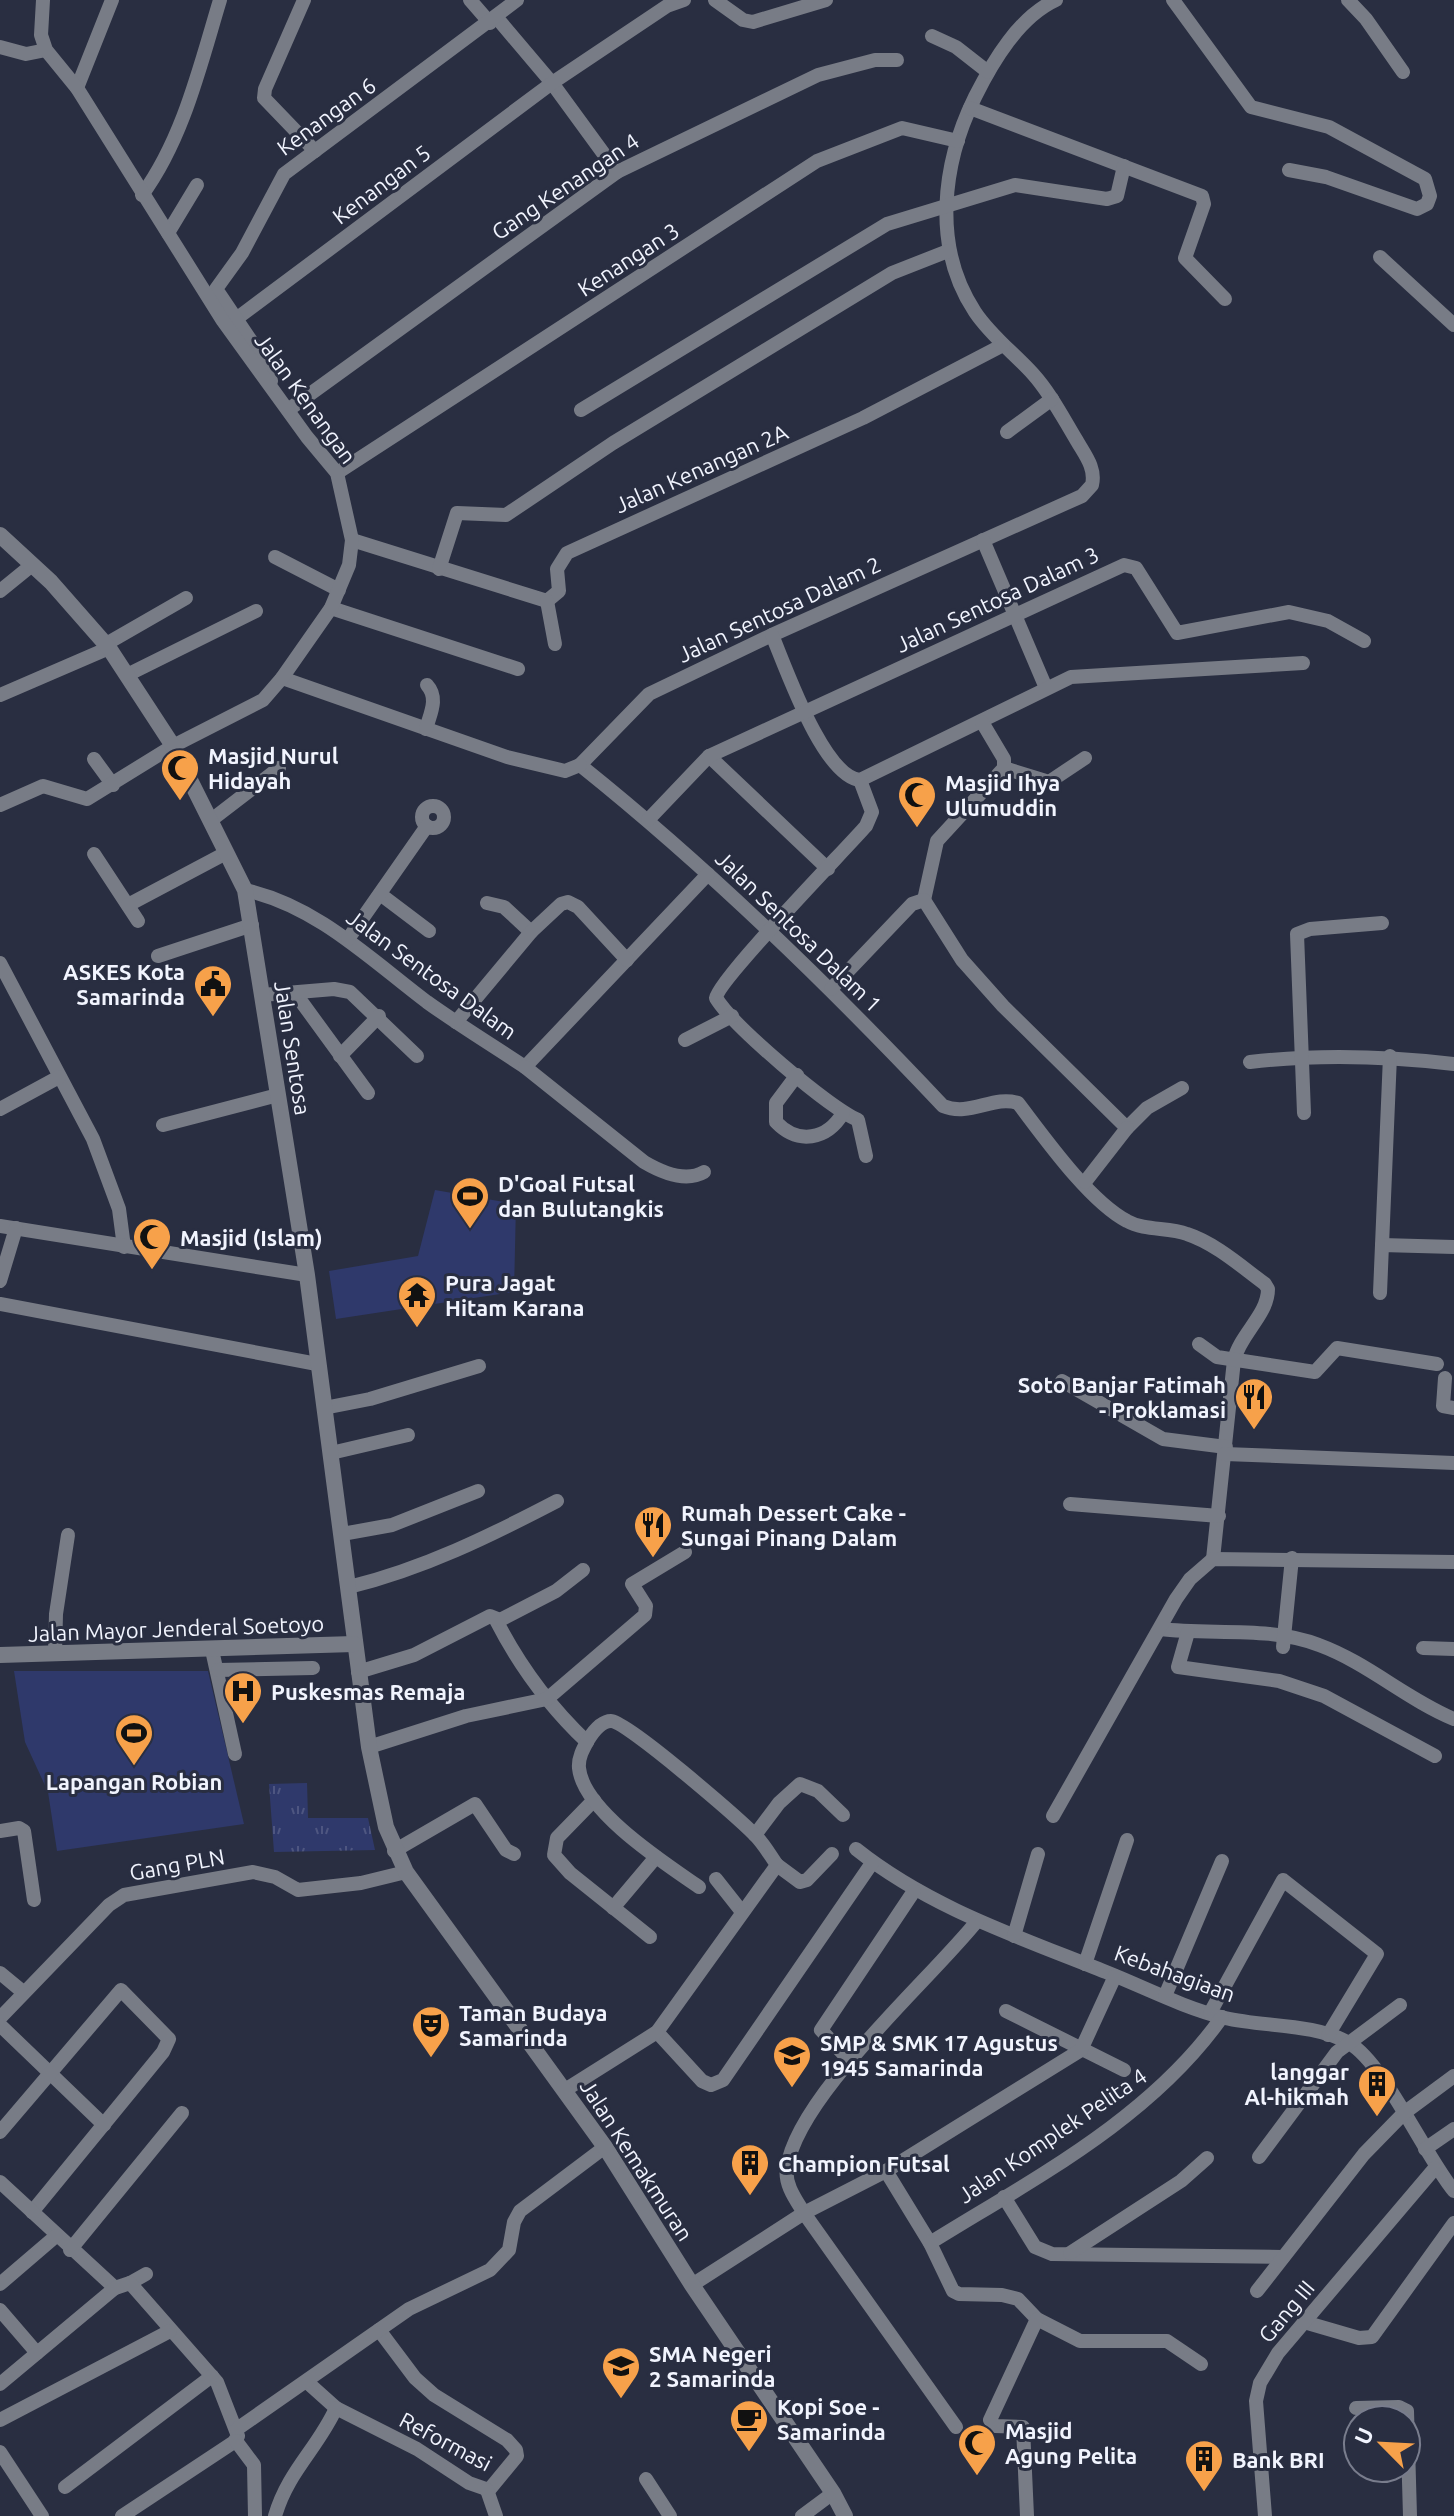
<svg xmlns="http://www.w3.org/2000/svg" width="1454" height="2516" viewBox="0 0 1454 2516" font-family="Ubuntu,sans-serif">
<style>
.grass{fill:url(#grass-tufts)}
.pitch{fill:#2f396b}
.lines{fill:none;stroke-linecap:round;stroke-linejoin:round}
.minor{stroke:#787c86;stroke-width:14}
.tertiary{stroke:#787c86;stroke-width:16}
.labels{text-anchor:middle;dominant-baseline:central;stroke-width:6;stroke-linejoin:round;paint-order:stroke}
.street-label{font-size:22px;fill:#f1f4fe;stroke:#292e41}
.poi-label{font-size:22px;font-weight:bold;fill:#f1f4fe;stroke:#292e41;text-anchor:start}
</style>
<defs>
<pattern id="grass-tufts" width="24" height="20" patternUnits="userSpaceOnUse" patternTransform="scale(2)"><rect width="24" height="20" fill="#2f396b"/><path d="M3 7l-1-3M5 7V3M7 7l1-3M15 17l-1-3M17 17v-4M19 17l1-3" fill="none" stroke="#4e5681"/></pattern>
</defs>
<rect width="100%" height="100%" fill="#292e41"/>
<polygon class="grass" points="307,1783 308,1818 368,1818 375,1850 274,1852 269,1784"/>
<g class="pitch">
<polygon points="435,1190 516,1204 514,1292 336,1319 329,1271 418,1256"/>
<polygon points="14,1671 208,1671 244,1824 57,1851 48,1792 25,1742"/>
</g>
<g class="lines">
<g class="minor">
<polyline points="304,0 265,89 264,98 315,151"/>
<polyline points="470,0 490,23"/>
<polyline points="715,0 743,20 753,22 826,0"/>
<path d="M1056,0C1019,17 993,61 975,97C942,164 932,247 975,312C991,336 1014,353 1033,374C1051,394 1063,418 1077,441C1085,455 1096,468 1092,485L1082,496L772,635L649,694L580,765C710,869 829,985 943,1106C970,1117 993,1095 1018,1103C1044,1137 1089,1201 1127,1221C1145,1231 1168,1227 1187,1234C1215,1243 1242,1267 1265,1284L1268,1289C1268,1315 1240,1334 1234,1360L1213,1559"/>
<polyline points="1173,0 1251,107 1329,127 1425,179 1430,196 1427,204 1417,209 1326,177 1289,170"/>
<polyline points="1348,0 1366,19 1403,72"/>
<polyline points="497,18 552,83 617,172"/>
<polyline points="932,36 956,47 988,72"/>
<polyline points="0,47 26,54 46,50"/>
<polyline points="77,88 112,0"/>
<polyline points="970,108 1202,196 1204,204 1185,258 1225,299"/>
<path d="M142,195C183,139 200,66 220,0"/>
<polyline points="168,233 197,185"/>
<polyline points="1380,257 1454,325"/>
<polyline points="236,319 552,83 667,6 684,0"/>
<polyline points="271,381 268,366 216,289 242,253 284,174 517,0"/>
<polyline points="288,410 617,172 818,75 875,60 897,60"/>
<polyline points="581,410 887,224 1015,185 1107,199 1117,196 1124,166"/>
<polyline points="1007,432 1052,399"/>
<polyline points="337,473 817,161 902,128 958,141"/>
<polyline points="352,540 547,601 559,591 557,569 567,553 863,418 1003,345"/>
<polyline points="983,540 1046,688"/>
<polyline points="275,557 339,590"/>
<polyline points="439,569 457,513 506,515 613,443 892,273 948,251"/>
<polyline points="0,591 32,565"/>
<polyline points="547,601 555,644"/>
<polyline points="331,608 518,669"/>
<path d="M772,635C786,668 823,776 860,780L1071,677L1303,663"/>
<polyline points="106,644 186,598"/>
<polyline points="127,675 256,611"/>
<polyline points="282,678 507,757 565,771 580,765"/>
<polyline points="0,695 109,648"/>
<path d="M426,729C430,714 439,698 427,685"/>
<polyline points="709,756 828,869"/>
<polyline points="94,759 113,785"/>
<polyline points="1004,768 1049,782 1085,758"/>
<path d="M860,780L872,812L866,826C844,851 718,980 716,998C733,1026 828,1107 858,1120L866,1156"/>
<polyline points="0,805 43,786 87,799 173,746 263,700 282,678 331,608 349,565 352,540 337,473 307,437 223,321 77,88 46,50 41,35 43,0"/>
<circle cx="433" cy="817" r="11"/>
<polyline points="648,820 709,756 1124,565 1136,568 1177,633 1289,612 1328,621 1364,641"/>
<polyline points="210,821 279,768"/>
<polyline points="94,854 138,921"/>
<path d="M245,890C317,906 370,959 427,1002C459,1025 492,1045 525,1067L708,874"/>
<polyline points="380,894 429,931"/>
<polyline points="924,900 937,841 1004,768 1004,759 982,722"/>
<polyline points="487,903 504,907 531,932"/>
<polyline points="128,905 226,853"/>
<polyline points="348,939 427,826"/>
<polyline points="158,956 252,925"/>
<polyline points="0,963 93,1139 119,1209 124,1247"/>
<polyline points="831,989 912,904 924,900 962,960 1003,1006 1127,1128 1147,1108 1182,1088"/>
<polyline points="295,993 368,1093"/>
<polyline points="262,995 334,989 350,992 417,1056"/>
<polyline points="456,1022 531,932 561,904 568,902 578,907 627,960"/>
<polyline points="685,1040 732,1016"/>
<polyline points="340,1056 379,1016"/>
<path d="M1250,1062C1319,1054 1385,1056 1454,1064"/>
<path d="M525,1067L644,1162C661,1172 685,1183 704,1172"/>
<path d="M797,1075L776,1103V1122C798,1145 827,1140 843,1113"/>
<polyline points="0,1109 59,1077"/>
<polyline points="1304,1113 1297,934 1310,929 1382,923"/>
<polyline points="163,1125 278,1095"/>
<polyline points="1085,1182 1127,1128"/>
<polyline points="0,1226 307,1275"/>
<polyline points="1382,1245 1390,1056"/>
<polyline points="0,1281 16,1228"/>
<polyline points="1380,1293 1382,1245 1454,1247"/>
<polyline points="0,1304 317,1364"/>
<polyline points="1199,1344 1217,1357 1315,1372 1337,1348 1437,1364"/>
<polyline points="1445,1378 1443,1406 1454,1408"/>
<polyline points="1062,1381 1163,1439 1226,1447"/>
<polyline points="324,1408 370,1399 479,1366"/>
<polyline points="331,1453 408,1435"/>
<polyline points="1225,1454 1454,1463"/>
<polyline points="1070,1504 1219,1516"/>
<polyline points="342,1534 392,1525 478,1491"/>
<path d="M349,1587C423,1569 490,1536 557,1501"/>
<path d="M496,1620C519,1665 550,1707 587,1742"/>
<path d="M1160,1629C1212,1635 1271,1626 1319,1645C1368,1663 1406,1699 1454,1719"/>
<polyline points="1188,1632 1178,1667 1279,1681 1324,1696 1435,1756"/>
<polyline points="1283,1647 1292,1558"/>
<polyline points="1423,1648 1454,1649"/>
<polyline points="212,1650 235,1754"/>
<polyline points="55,1654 56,1614 68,1535"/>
<polyline points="218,1670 313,1668"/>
<polyline points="358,1672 414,1655 490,1616 500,1620 556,1591 583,1570"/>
<polyline points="369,1747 466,1716 547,1699 645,1615 646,1606 632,1584 685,1552"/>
<polyline points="594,1800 557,1838 554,1855 570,1873 650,1937"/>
<polyline points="1053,1816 1176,1599 1190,1579 1213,1559 1454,1562"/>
<polyline points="0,1831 19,1828 24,1831 34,1900"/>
<polyline points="755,1835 779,1803 800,1784 818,1791 843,1815"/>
<path d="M856,1849C930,1908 1019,1937 1106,1972C1144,1987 1184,2008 1225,2018C1263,2027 1314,2023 1349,2043C1384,2063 1425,2156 1454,2191"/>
<polyline points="394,1851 475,1804 506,1850 514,1854"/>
<polyline points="777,1865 800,1882 807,1880 832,1854"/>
<polyline points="716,1879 742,1912"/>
<polyline points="613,1908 656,1857"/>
<polyline points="1014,1936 1038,1854"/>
<polyline points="1085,1964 1127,1840"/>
<polyline points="0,1973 23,1992"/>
<polyline points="1165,1996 1222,1861"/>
<polyline points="1006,2011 1124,2070"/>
<polyline points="1210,2013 1283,1880 1377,1954 1328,2035"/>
<polyline points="0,2018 109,1905 124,1895 253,1872 275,1877 298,1890 361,1883 406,1872"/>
<polyline points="0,2025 104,2125"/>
<polyline points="657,2032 702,2081 711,2085 723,2080 872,1863"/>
<polyline points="850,2061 821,2030 914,1891"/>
<path d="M565,2090L657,2032L777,1865C770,1855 764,1844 755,1835C739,1819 627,1721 611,1721C601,1721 593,1732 588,1740C583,1749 578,1758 579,1768C583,1811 666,1864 699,1887"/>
<polyline points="0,2132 121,1990 169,2039 163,2052 32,2212"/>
<polyline points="1425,2149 1454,2129"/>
<polyline points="1259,2157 1337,2052 1400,2005"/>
<polyline points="886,2171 930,2243 953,2291 959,2294 1002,2295 1018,2299 1037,2319 1080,2341 1167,2341 1201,2364"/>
<polyline points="0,2182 115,2288"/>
<polyline points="1004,2197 1035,2247 1052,2254 1283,2257"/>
<path d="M930,2243C1033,2179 1150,2119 1222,2017"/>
<polyline points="70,2250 182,2113"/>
<polyline points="1070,2253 1181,2181 1207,2158"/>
<polyline points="130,2283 146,2274"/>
<polyline points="0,2284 56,2236"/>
<polyline points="692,2285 804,2213 886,2171 1081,2050 1115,1976"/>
<polyline points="1257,2291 1364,2154 1404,2113 1454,2076"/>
<polyline points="0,2310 37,2353"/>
<polyline points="1304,2322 1359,2338 1372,2337 1454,2223"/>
<polyline points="307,2382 336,2408 417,2449 469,2483 489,2490 517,2456 516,2450 507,2440 434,2395 415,2378 379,2330"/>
<polyline points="0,2384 115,2288 130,2283 217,2382 238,2436 234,2442 122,2516"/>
<polyline points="1356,2408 1399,2407 1407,2411 1410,2516"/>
<polyline points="0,2420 170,2331"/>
<path d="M956,2427L804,2213C796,2200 784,2184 787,2168C797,2096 929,1981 977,1921"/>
<polyline points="237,2429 409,2309 490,2270 509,2250 514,2222 520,2211 605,2147"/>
<polyline points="236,2441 254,2465 255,2516"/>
<polyline points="0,2452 42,2516"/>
<polyline points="646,2479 670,2516"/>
<polyline points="65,2487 212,2376"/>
<polyline points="487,2490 496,2516"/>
<path d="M275,2516C288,2471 318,2448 336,2408"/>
<polyline points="802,2516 833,2493"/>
<polyline points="1027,2516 1023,2427 995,2426 990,2420 1037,2319"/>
<polyline points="1265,2516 1256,2401 1260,2383 1278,2353 1435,2168"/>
</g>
<g class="tertiary">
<polyline points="0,535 51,582 109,648 173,746 245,890 307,1275 369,1747 386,1827 406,1872 605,2147 692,2285 833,2493 845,2516"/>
<polyline points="0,1655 354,1644"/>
</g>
</g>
<defs>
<g id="mosque-pin" transform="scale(2)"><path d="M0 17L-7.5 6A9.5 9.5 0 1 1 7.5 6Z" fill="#f7a14a" stroke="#292e41"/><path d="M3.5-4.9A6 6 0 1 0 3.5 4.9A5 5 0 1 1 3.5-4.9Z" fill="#111"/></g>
<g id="civic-pin" transform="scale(2)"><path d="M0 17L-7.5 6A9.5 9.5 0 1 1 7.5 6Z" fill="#f7a14a" stroke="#292e41"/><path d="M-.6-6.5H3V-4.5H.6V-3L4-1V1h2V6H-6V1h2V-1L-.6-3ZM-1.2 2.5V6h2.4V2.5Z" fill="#111"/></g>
<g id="stadium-pin" transform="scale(2)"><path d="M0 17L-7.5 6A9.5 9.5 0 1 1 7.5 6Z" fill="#f7a14a" stroke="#292e41"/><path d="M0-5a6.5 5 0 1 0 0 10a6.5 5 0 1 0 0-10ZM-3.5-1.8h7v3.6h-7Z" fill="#111"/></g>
<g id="temple-pin" transform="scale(2)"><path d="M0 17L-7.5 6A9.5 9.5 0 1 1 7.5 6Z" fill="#f7a14a" stroke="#292e41"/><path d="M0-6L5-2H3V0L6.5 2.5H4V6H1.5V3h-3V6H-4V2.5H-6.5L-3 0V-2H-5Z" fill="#111"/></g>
<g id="restaurant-pin" transform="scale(2)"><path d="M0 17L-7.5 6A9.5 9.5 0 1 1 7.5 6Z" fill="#f7a14a" stroke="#292e41"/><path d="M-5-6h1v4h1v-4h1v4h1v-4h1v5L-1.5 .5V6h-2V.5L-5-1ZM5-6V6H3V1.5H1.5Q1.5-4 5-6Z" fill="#111"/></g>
<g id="hospital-pin" transform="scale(2)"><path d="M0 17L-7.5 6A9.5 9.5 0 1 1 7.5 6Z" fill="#f7a14a" stroke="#292e41"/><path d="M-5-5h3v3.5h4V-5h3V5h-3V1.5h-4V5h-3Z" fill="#111"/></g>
<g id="theatre-pin" transform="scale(2)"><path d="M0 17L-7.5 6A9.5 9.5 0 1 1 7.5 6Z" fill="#f7a14a" stroke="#292e41"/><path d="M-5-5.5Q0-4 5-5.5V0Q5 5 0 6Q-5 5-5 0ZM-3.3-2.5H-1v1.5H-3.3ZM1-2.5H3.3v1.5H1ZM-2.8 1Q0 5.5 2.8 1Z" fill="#111"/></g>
<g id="school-pin" transform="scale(2)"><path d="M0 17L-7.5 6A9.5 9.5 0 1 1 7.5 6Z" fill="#f7a14a" stroke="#292e41"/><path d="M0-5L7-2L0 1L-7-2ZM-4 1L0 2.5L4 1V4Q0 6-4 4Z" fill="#111"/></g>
<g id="building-pin" transform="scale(2)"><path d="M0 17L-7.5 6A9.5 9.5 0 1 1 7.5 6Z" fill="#f7a14a" stroke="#292e41"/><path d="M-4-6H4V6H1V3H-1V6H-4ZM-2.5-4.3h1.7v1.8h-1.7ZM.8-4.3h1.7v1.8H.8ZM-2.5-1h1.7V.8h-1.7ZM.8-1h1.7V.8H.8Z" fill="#111"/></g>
<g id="cafe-pin" transform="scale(2)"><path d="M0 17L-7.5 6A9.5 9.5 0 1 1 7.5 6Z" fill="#f7a14a" stroke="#292e41"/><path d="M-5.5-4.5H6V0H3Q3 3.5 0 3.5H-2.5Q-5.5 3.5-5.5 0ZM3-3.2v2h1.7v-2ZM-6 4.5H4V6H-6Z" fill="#111"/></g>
</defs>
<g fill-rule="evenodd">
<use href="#mosque-pin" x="180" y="768"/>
<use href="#mosque-pin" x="917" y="795"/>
<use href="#civic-pin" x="213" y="984"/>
<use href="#stadium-pin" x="470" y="1196"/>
<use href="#mosque-pin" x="152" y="1237"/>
<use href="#temple-pin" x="417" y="1295"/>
<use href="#restaurant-pin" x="1254" y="1397"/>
<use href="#restaurant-pin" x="653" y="1525"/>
<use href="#hospital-pin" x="243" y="1691"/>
<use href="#stadium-pin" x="134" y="1733"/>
<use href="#theatre-pin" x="431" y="2025"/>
<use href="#school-pin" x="792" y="2055"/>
<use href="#building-pin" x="1377" y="2084"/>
<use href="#building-pin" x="750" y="2163"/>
<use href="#school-pin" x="621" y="2366"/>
<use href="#cafe-pin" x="749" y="2419"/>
<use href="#mosque-pin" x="977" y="2443"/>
<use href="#building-pin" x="1204" y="2459"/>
</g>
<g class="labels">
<g class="street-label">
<text transform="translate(326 116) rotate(-36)">Kenangan 6</text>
<text transform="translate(381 184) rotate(-37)">Kenangan 5</text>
<text transform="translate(565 186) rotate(-34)">Gang Kenangan 4</text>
<text transform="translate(628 259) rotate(-33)">Kenangan 3</text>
<text transform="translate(306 398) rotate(54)">Jalan Kenangan</text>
<text transform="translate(701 468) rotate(-24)">Jalan Kenangan 2A</text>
<text transform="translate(997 599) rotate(-25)">Jalan Sentosa Dalam 3</text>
<text transform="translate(779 609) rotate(-25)">Jalan Sentosa Dalam 2</text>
<text transform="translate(799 931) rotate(44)">Jalan Sentosa Dalam 1</text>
<text transform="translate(432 974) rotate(36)">Jalan Sentosa Dalam</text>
<text transform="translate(293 1048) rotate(81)">Jalan Sentosa</text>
<text transform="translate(176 1628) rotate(-2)">Jalan Mayor Jenderal Soetoyo</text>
<text transform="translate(177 1864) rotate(-10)">Gang PLN</text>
<text transform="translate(1175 1973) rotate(20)">Kebahagiaan</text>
<text transform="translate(1052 2135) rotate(-34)">Jalan Komplek Pelita 4</text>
<text transform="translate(637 2160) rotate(57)">Jalan Kemakmuran</text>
<text transform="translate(1286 2311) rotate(-50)">Gang III</text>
<text transform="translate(446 2441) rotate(28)">Reformasi</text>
</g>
<g class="poi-label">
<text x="208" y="755">Masjid Nurul<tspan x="208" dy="25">Hidayah</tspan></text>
<text x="945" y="782">Masjid Ihya<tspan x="945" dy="25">Ulumuddin</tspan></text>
<text x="185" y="971" text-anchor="end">ASKES Kota<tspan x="185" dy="25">Samarinda</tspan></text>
<text x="498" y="1183">D'Goal Futsal<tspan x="498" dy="25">dan Bulutangkis</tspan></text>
<text x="180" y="1237">Masjid (Islam)</text>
<text x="445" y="1282">Pura Jagat<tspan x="445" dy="25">Hitam Karana</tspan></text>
<text x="1226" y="1384" text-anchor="end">Soto Banjar Fatimah<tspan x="1226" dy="25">- Proklamasi</tspan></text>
<text x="681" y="1512">Rumah Dessert Cake -<tspan x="681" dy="25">Sungai Pinang Dalam</tspan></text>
<text x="271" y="1691">Puskesmas Remaja</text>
<text x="134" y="1781" text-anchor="middle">Lapangan Robian</text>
<text x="459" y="2012">Taman Budaya<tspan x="459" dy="25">Samarinda</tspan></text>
<text x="820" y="2042">SMP &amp; SMK 17 Agustus<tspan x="820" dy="25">1945 Samarinda</tspan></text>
<text x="1349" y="2071" text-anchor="end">langgar<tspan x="1349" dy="25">Al-hikmah</tspan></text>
<text x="778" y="2163">Champion Futsal</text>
<text x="649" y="2353">SMA Negeri<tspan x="649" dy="25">2 Samarinda</tspan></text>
<text x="777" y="2406">Kopi Soe -<tspan x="777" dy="25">Samarinda</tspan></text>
<text x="1005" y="2430">Masjid<tspan x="1005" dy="25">Agung Pelita</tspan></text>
<text x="1232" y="2459">Bank BRI</text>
</g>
</g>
<g transform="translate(1382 2444) rotate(294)"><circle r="38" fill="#292e41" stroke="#797d8d" stroke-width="2"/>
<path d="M0-6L14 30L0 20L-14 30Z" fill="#f7a14a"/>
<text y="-12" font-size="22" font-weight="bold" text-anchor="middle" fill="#f1f4fe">U</text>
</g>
</svg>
